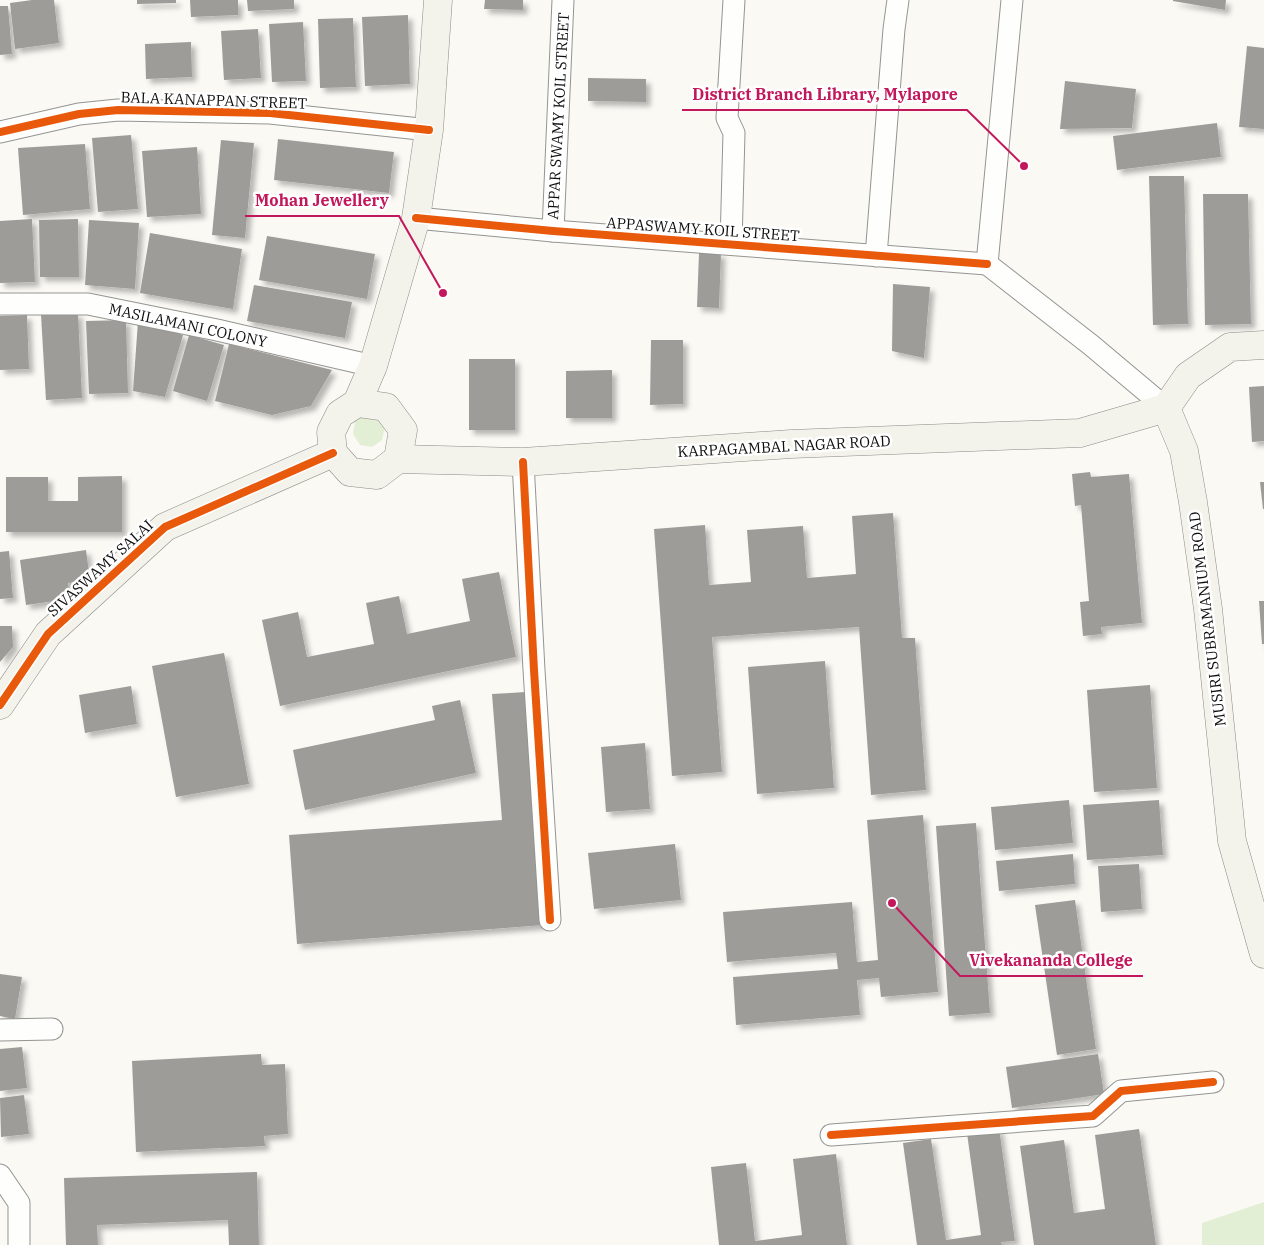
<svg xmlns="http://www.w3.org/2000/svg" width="1264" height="1245" viewBox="0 0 1264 1245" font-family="'IBM Plex Serif',serif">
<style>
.grass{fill:#e3efd5}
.building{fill:#9e9c99;filter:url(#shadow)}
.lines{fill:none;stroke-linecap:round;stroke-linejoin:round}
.street-casing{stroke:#949492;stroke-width:23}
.secondary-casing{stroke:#8b8a88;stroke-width:29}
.street{stroke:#fefefd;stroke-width:21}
.secondary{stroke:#f4f3eb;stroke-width:28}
.cycleway-casing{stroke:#fff;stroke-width:11}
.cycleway{stroke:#e8590c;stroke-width:8}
.labels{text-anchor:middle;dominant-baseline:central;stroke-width:5;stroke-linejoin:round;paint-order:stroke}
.street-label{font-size:15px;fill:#0e0e0e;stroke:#fff}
.leader{fill:none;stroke:#c2185b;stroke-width:2}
.callout-dot{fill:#c2185b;stroke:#fff;stroke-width:2}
.callout-label{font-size:16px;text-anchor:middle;font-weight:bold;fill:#c2185b;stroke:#fff;stroke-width:5;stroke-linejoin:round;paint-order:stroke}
</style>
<defs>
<filter id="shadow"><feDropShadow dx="4.5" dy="4.5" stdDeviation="2.5" flood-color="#0004"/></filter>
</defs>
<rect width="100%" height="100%" fill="#faf9f4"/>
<g class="grass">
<polygon points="365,414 378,417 385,427 382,440 372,447 360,445 353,434 355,421"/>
<polygon points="1264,1202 1264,1245 1202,1245 1202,1223"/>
</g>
<g class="building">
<polygon points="32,0 54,0 59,43 15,49 10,3"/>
<polygon points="137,0 176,0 176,3 137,4"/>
<polygon points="190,0 238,0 238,15 191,17"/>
<polygon points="247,0 294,0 294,9 248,11"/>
<polygon points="485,0 523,0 523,10 484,9"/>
<polygon points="1173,0 1226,0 1225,10 1173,1"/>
<polygon points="0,6 8,6 12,54 0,55"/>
<polygon points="408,15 410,84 365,86 362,17"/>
<polygon points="353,18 356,87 320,88 318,19"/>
<polygon points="303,22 306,81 272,82 269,24"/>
<polygon points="258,29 261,78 224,80 221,31"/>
<polygon points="191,42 192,77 146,79 145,44"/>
<polygon points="1247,46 1264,48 1264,129 1239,127"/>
<polygon points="588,78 646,79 646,102 588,101"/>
<polygon points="1065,81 1136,89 1132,128 1060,129"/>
<polygon points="1217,123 1221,157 1117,170 1113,136"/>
<polygon points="131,135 138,209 98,212 92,138"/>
<polygon points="278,139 394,152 389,193 274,180"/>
<polygon points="221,140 254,143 245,238 212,235"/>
<polygon points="85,144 90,209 23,215 18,148"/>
<polygon points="197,147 201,214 147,217 142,151"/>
<polygon points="1149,176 1184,176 1188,324 1153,325"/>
<polygon points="1203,194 1248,194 1251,324 1205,325"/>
<polygon points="32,219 35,282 0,283 0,221"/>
<polygon points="78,219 79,277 40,277 39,220"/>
<polygon points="89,220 139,223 135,289 85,285"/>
<polygon points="150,233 242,249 233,309 140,293"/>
<polygon points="267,236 375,254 367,299 259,280"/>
<polygon points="699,253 721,253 719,308 697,307"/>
<polygon points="893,284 930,287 924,358 892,351"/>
<polygon points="254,285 352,302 345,338 247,321"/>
<polygon points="78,313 82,398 46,400 41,315"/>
<polygon points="27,315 29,369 0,370 0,316"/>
<polygon points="126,320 128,393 89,394 86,321"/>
<polygon points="138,321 183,335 165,397 133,391"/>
<polygon points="189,335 224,345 207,401 173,391"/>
<polygon points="651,340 683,340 683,404 650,405"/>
<polygon points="229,344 332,370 311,406 272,415 215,401"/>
<rect x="469" y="359" width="46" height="71"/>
<polygon points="612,370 612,418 566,418 566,371"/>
<polygon points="1264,386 1264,441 1252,442 1249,387"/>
<polygon points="1090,472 1091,477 1129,474 1142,623 1101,627 1102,634 1083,636 1080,602 1089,601 1081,505 1075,506 1072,474"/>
<polygon points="122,476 122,532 6,532 6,477 48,477 48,501 78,501 78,477"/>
<polygon points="1260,482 1264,482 1264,509 1263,509"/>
<polygon points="893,513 902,638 915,638 926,790 871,795 859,627 712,637 722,772 672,776 654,529 705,525 709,585 751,582 747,530 803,526 807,578 856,574 852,516"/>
<polygon points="86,550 90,580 68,583 70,599 26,605 20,560"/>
<polygon points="9,551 13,598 0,599 0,552"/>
<polygon points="499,572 516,657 280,706 262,620 298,612 307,657 374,644 366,603 399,596 407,634 470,621 462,579"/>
<polygon points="1259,601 1264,601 1264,644 1262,644"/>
<polygon points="0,626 12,626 13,647 0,662"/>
<polygon points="224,653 249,784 176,797 152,666"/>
<polygon points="825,661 834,788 757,794 748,667"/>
<polygon points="1150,685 1157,788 1094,792 1087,690"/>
<polygon points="131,686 137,724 85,733 79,695"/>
<polygon points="526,692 544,925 297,944 289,835 502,820 492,694"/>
<polygon points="460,700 476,773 305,810 293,750 435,720 432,706"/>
<polygon points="645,743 650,809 606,812 601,747"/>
<polygon points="1069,800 1073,843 995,850 991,807"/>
<polygon points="1159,800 1163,855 1087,860 1083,805"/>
<polygon points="923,815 938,992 881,997 879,978 857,980 860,1015 736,1025 733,977 838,969 836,953 727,962 723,912 852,902 857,962 878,960 867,820"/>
<polygon points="976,823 990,1013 949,1016 936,826"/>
<polygon points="675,844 681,900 594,909 588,853"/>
<polygon points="1073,854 1075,884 999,891 996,861"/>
<polygon points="1139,864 1142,909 1101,912 1098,866"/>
<polygon points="1075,900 1096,1049 1057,1055 1035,905"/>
<polygon points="0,974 22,977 15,1019 0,1016"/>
<polygon points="22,1047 27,1088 0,1091 0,1049"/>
<polygon points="261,1054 262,1065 285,1064 288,1134 264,1136 265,1146 136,1152 132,1061"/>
<polygon points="1098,1054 1104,1094 1012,1108 1006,1067"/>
<polygon points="24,1095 29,1134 1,1137 0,1098"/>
<polygon points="999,1128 1015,1241 1001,1242 1002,1245 917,1245 903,1143 931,1139 946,1240 981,1235 967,1133"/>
<polygon points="1139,1129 1156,1245 1034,1245 1020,1146 1064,1140 1074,1213 1105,1209 1095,1135"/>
<polygon points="836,1154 847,1245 719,1245 711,1167 746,1163 755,1241 802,1235 793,1159"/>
<polygon points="257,1172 259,1245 229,1245 228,1220 97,1225 98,1245 66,1245 64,1178"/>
</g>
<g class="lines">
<g class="street-casing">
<g id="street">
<polyline points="0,132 79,114 118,110 270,113 429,130"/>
<polyline points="416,218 553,231 987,264"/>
<polyline points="553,231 563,0"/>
<polyline points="731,244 734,133 727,118 734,0"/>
<polyline points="876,256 894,29 898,0"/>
<polyline points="987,264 1012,0"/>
<polyline points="987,264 1091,345 1166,408"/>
<polyline points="0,304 88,304 217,330 373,366"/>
<polyline points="523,462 534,670 550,920"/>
<polyline points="0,1030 52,1029"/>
<polyline points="831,1135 1093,1116 1121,1091 1213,1082"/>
<polyline points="0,1175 19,1203 19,1245"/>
</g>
</g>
<g class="secondary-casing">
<g id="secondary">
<polyline points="357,403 373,366 416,218 429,130 438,0"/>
<polyline points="1166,408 1184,451 1193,502 1208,609 1232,841 1264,954"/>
<polyline points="1166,408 1188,376 1230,347 1264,345"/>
<polyline points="333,453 331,432 340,414 357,403 386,407 403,430 398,459"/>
<polyline points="333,453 350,472 377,475 398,459"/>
<polyline points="398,459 523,462 791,444 1080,433 1166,408"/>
<polyline points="0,705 48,634 165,527 333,453"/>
</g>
</g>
<use href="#street" class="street"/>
<use href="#secondary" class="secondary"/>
<g class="cycleway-casing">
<g id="cycleway">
<polyline points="0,132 79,114 118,110 270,113 429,130"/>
<polyline points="416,218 553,231 987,264"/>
<polyline points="523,462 534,670 550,920"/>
<polyline points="0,705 48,634 165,527 333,453"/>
<polyline points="831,1135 1093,1116 1121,1091 1213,1082"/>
</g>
</g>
<use href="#cycleway" class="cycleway"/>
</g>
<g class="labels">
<g class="street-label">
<text transform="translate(214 100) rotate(2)">BALA KANAPPAN STREET</text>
<text transform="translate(558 116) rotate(-87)">APPAR SWAMY KOIL STREET</text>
<text transform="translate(703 229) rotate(4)">APPASWAMY KOIL STREET</text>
<text transform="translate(188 325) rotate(12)">MASILAMANI COLONY</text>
<text transform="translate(784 446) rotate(-3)">KARPAGAMBAL NAGAR ROAD</text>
<text transform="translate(100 568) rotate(-42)">SIVASWAMY SALAI</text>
<text transform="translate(1207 619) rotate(-97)">MUSIRI SUBRAMANIUM ROAD</text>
</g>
</g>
<path class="leader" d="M1024 166L967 110H682M443 293L399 216H245M892 903L960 976H1143"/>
<g class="callout-dot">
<circle cx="1024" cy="166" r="5"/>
<circle cx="443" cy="293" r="5"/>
<circle cx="892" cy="903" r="5"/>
</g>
<g class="callout-label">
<text x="825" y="100">District Branch Library, Mylapore</text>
<text x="322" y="206">Mohan Jewellery</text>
<text x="1051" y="966">Vivekananda College</text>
</g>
</svg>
